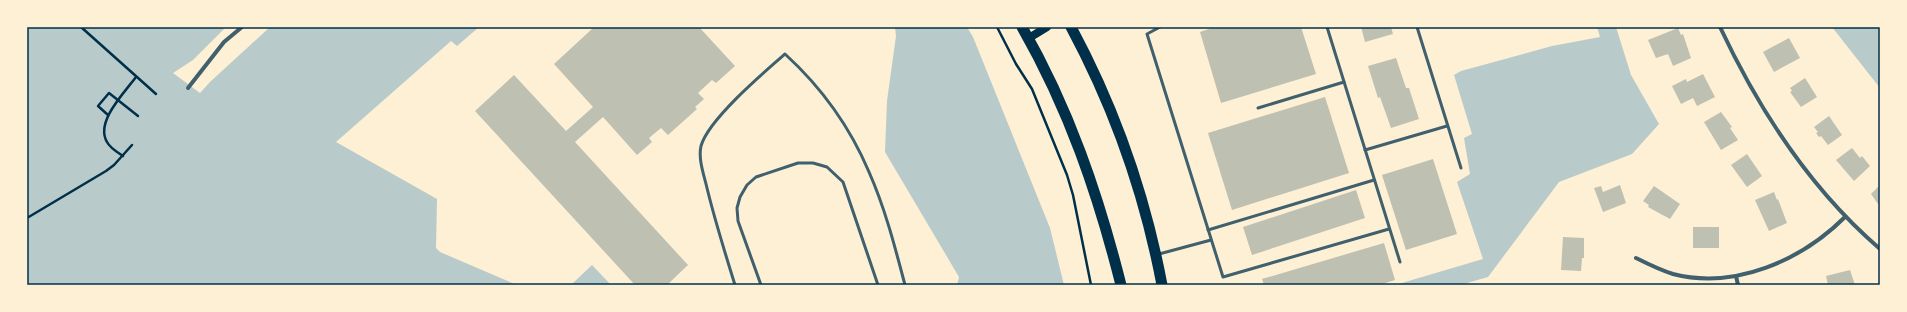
<svg xmlns="http://www.w3.org/2000/svg" width="1907" height="312" viewBox="0 0 1907 312" font-family="'Exo 2',sans-serif">
<style>
.green{fill:#b9caca}
.building{fill:#bec0b2}
.lines{fill:none;stroke-linecap:round;stroke-linejoin:round}
.path{stroke:#003049;stroke-width:2.5}
.service{stroke:#3f606c;stroke-width:3}
.minor{stroke:#3f606c;stroke-width:4}
.secondary{stroke:#003049;stroke-width:8}
.trunk{stroke:#003049;stroke-width:11}
.neatline{fill:none;stroke:#003049;stroke-width:1.5}
</style>
<rect width="100%" height="100%" fill="#fdf0d5"/>
<g class="green">
<polygon points="27,27 226,27 193,60 173,73 200,93 210,82 270,27 479,27 457,46 451,41 336,142 437,199 436,248 440,252 517,285 27,285"/>
<polygon points="895,27 967,27 973,37 1050,228 1064,285 957,285 959,277 885,152 887,101 896,36"/>
<polygon points="1597,27 1616,27 1631,75 1659,124 1632,154 1559,182 1488,277 1460,285 1395,285 1483,259 1457,182 1470,174 1464,138 1472,134 1454,75 1461,71 1552,46 1600,37"/>
<polygon points="1832,27 1880,27 1880,88"/>
<polygon points="592,265 611,285 571,285"/>
</g>
<g class="building">
<polygon points="590,27 699,27 735,66 716,83 712,80 698,93 704,99 695,107 697,109 668,135 661,128 649,138 652,142 637,155 603,117 575,142 688,265 667,285 635,285 475,111 514,75 566,131 593,107 554,64 592,29"/>
<polygon points="1215,27 1301,27 1316,74 1221,103 1200,32"/>
<polygon points="1361,27 1391,27 1393,34 1365,42"/>
<polygon points="1678,28 1681,35 1683,34 1691,58 1673,66 1668,54 1656,58 1648,40"/>
<polygon points="1789,38 1800,58 1774,72 1763,52"/>
<polygon points="1396,58 1406,88 1409,88 1419,119 1391,128 1380,97 1378,98 1368,66"/>
<polygon points="1703,74 1715,97 1697,106 1693,98 1681,104 1672,86 1686,79 1687,82"/>
<polygon points="1805,78 1817,97 1801,107 1790,92 1792,91 1790,88"/>
<polygon points="1325,97 1349,173 1232,210 1208,133"/>
<polygon points="1721,112 1732,127 1730,128 1738,140 1721,150 1704,122"/>
<polygon points="1829,116 1842,135 1828,145 1821,136 1819,137 1816,133 1818,132 1814,127"/>
<polygon points="1852,148 1860,158 1862,156 1870,166 1854,181 1836,160"/>
<polygon points="1747,154 1762,176 1747,187 1731,165"/>
<polygon points="1433,159 1457,234 1406,250 1382,175"/>
<polygon points="1620,185 1626,203 1603,212 1594,188 1601,186 1603,192"/>
<polygon points="1880,185 1880,202 1878,204 1871,194"/>
<polygon points="1654,186 1680,204 1670,219 1648,207 1649,205 1643,201"/>
<polygon points="1356,190 1365,218 1252,255 1243,227"/>
<polygon points="1774,192 1777,200 1778,199 1787,223 1769,231 1755,200"/>
<rect x="1693" y="227" width="26" height="21"/>
<polygon points="1563,237 1584,238 1584,258 1582,258 1581,271 1561,270"/>
<polygon points="1384,243 1395,280 1379,285 1264,285 1262,279"/>
<polygon points="1850,270 1855,285 1828,285 1826,276"/>
</g>
<g class="lines">
<g class="path">
<polyline points="81,27 156,94"/>
<polyline points="997,27 1016,64 1032,89 1067,175 1073,195 1091,285"/>
<polyline points="108,115 98,106 109,93 138,116"/>
<path d="M123,156C117,152 110,148 107,142C95,122 124,93 136,77"/>
<polyline points="27,218 106,171 114,165 132,145"/>
</g>
<g class="service">
<polyline points="1160,27 1147,34 1223,277 1389,229"/>
<polyline points="1327,27 1400,262"/>
<polyline points="1417,27 1461,168"/>
<polyline points="1258,108 1344,82"/>
<polyline points="1365,150 1447,126"/>
<polyline points="1208,230 1374,180"/>
<polyline points="1159,254 1211,240"/>
<path d="M735,285C725,253 715,221 707,188C704,175 698,159 701,146C708,120 763,73 785,54C820,86 850,127 869,172C885,208 895,247 905,285"/>
<polyline points="761,285 738,221 737,208 740,197 747,185 756,177 798,163 813,163 827,167 843,182 878,285"/>
</g>
<g class="minor">
<path d="M1720,27C1759,110 1810,189 1880,249"/>
<polyline points="188,88 224,42 242,27"/>
<path d="M1636,258C1648,264 1660,270 1673,274C1735,290 1802,260 1845,217"/>
<polyline points="1736,276 1738,285"/>
</g>
<polyline class="secondary" points="1029,38 1047,27"/>
<g class="trunk">
<path d="M1022,27C1069,109 1098,194 1121,285"/>
<path d="M1071,27C1114,107 1145,195 1162,285"/>
</g>
</g>
<rect width="1907" height="312" fill="none" stroke="#fdf0d5" stroke-width="56"/>
<rect x="28" y="28" width="1851" height="256" class="neatline"/>
</svg>
